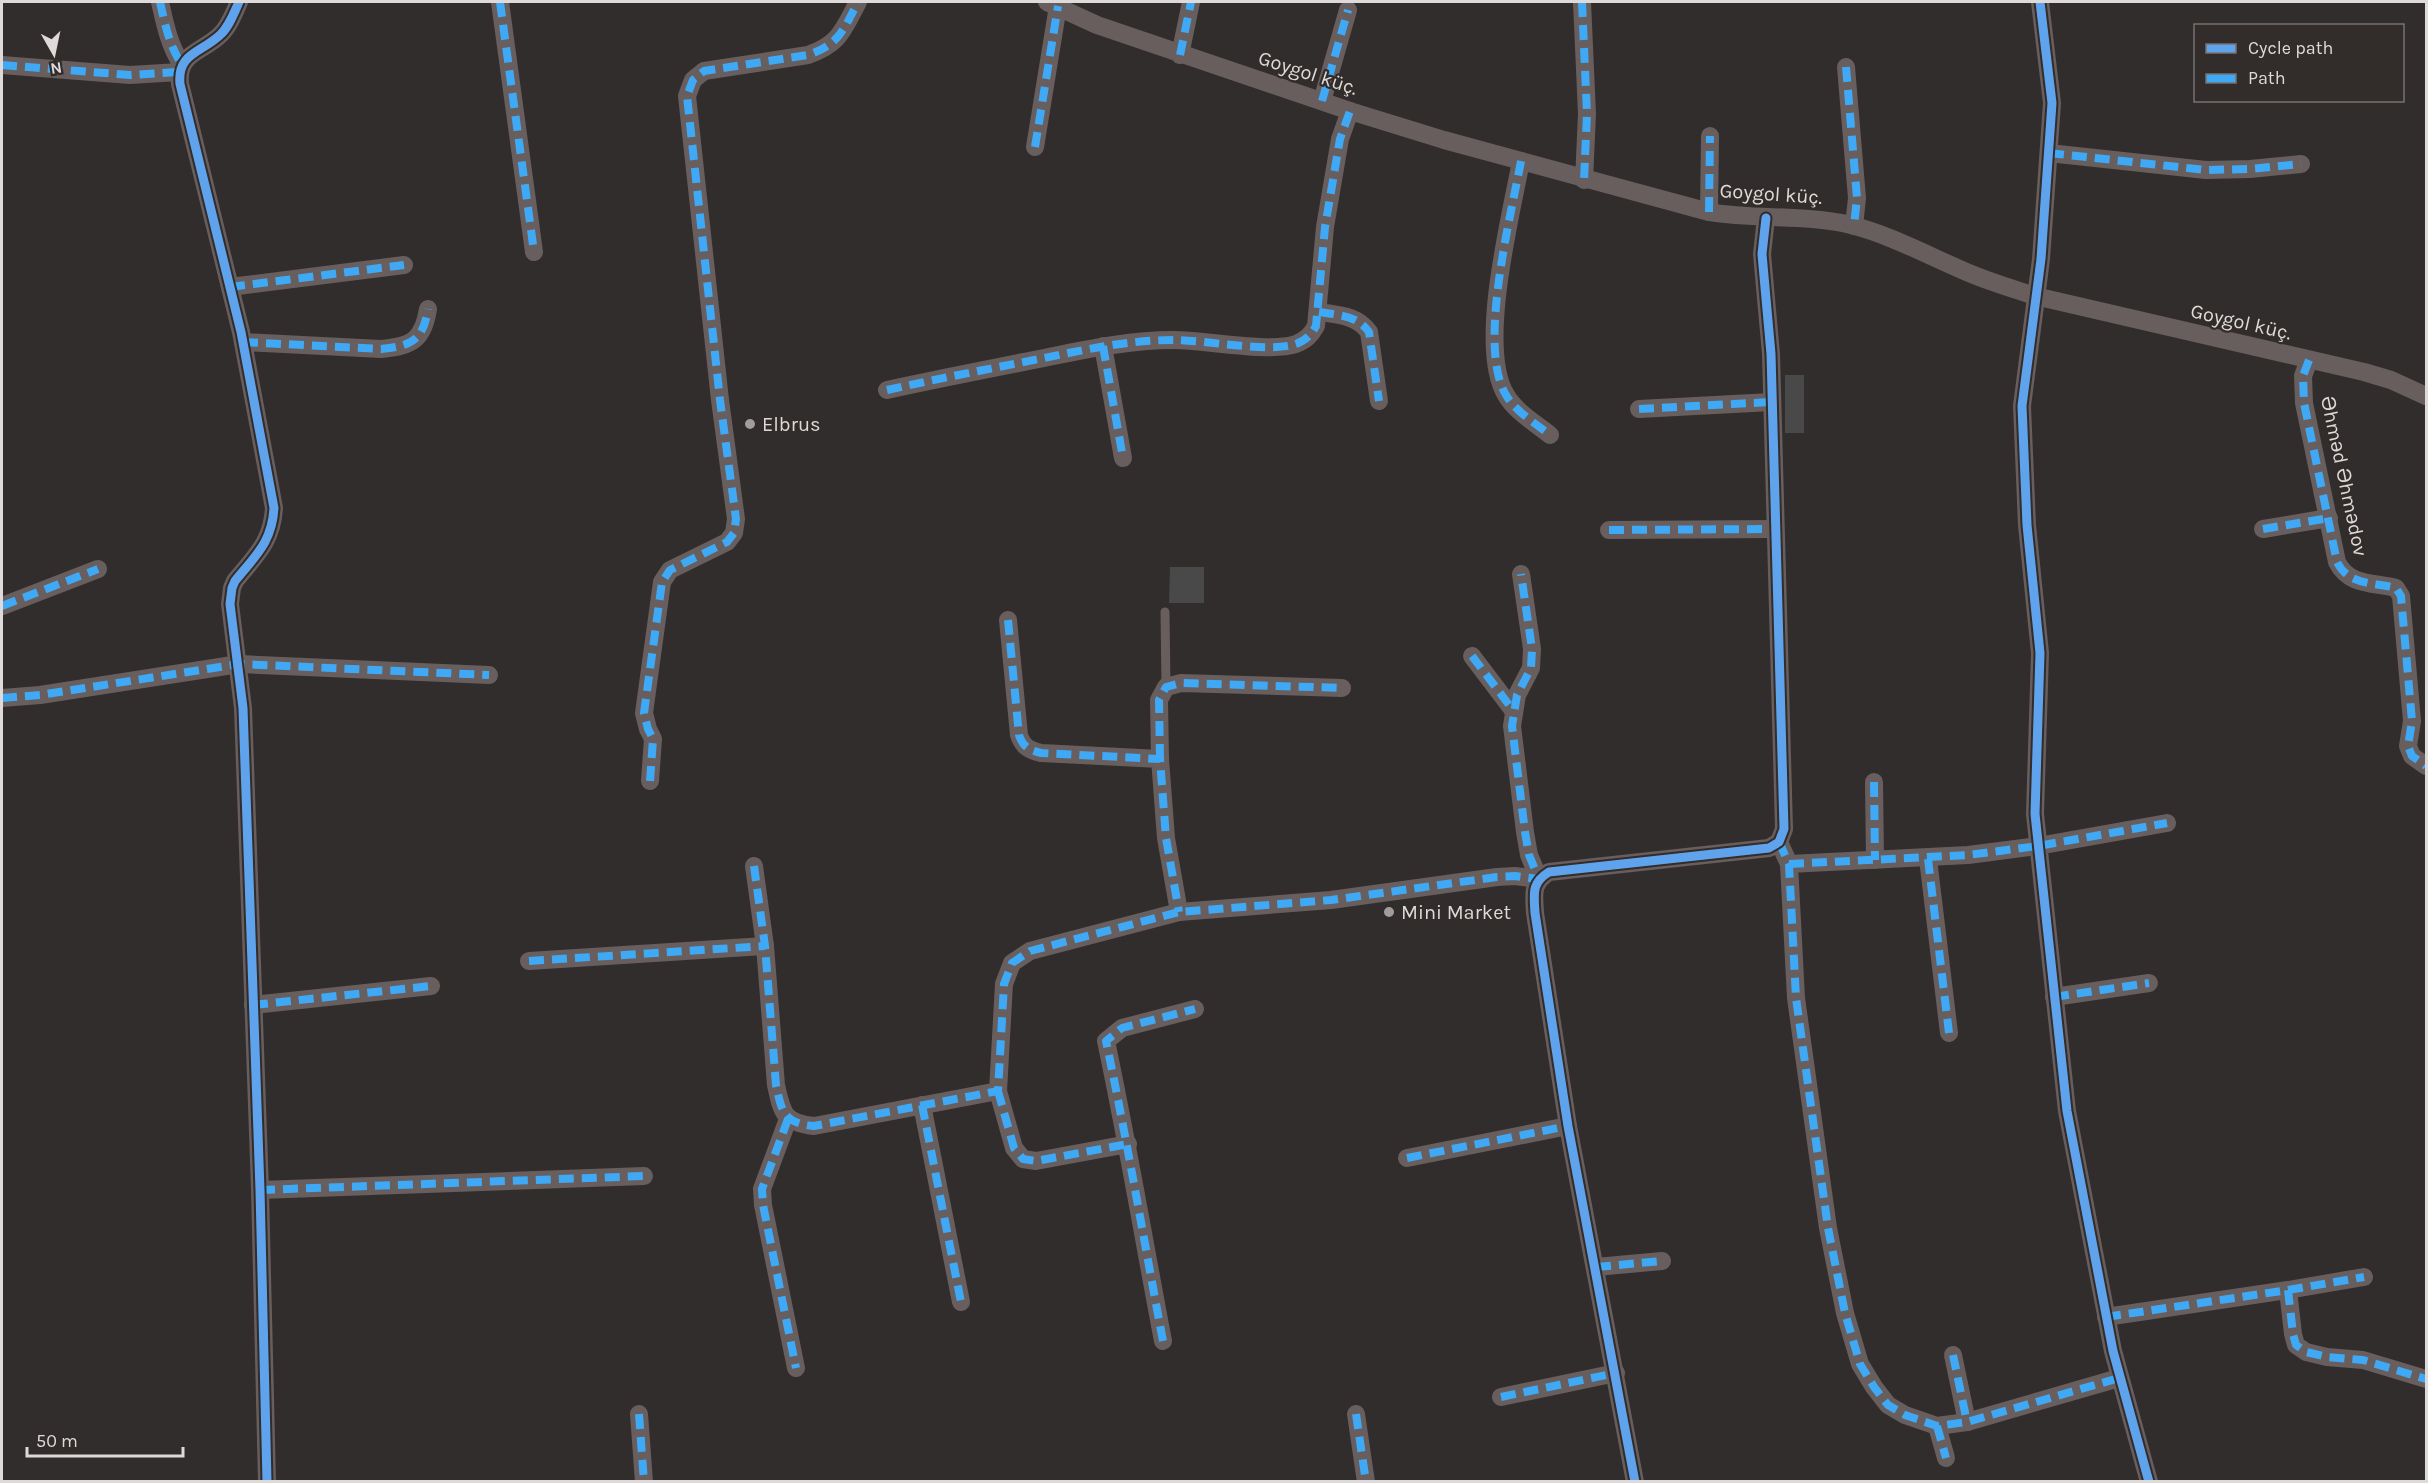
<svg xmlns="http://www.w3.org/2000/svg" width="2428" height="1483" viewBox="0 0 2428 1483" font-family="Karla,sans-serif">
<style>
.building{fill:#4a4949}
.lines{fill:none;stroke-linecap:round;stroke-linejoin:round}
.lane{stroke:#685e5d;stroke-width:9}
.street{stroke:#685e5d;stroke-width:18}
.quiet{stroke:#3fa9f5;stroke-width:8;stroke-dasharray:15 8;stroke-linecap:butt}
.cycleway-casing{stroke:#322c2b;stroke-width:13}
.cycleway{stroke:#60a3ed;stroke-width:9}
.poi-dot{fill:#a19d9d;stroke:#322c2b;stroke-width:2}
.labels{text-anchor:middle;dominant-baseline:central;stroke-width:4.5;stroke-linejoin:round;paint-order:stroke}
.street-label{font-size:20px;fill:#dedada;stroke:#322c2b}
.poi-label{font-size:20px;fill:#dedada;stroke:#322c2b;text-anchor:start}
</style>
<rect width="100%" height="100%" fill="#312d2c"/>
<g class="building">
<rect x="1785" y="375" width="19" height="58"/>
<polygon points="1170,567 1204,567 1204,603 1169,603"/>
</g>
<g class="lines">
<polyline class="lane" points="1165,612 1166,687"/>
<g class="street">
<path d="M160,2C165,24 169,45 182,65"/>
<path d="M239,2C234,13 229,27 220,35C201,53 177,53 180,84L241,332L274,508C272,542 256,555 235,581L232,588L230,604L243,708L260,1190L267,1482"/>
<polyline points="500,2 534,252"/>
<path d="M1047,2L1097,25L1350,111L1444,140L1709,212C1756,220 1804,214 1851,225C1890,235 1925,254 1962,270C1986,281 2011,288 2035,296L2364,372L2391,380L2426,396"/>
<polyline points="1582,2 1587,114 1584,180"/>
<polyline points="2040,2 2052,103 2041,259 2022,406 2027,525 2040,653 2035,814 2067,1111 2113,1351 2149,1482"/>
<polyline points="1180,55 1191,2"/>
<polyline points="2,65 130,75 179,72"/>
<polyline points="1846,67 1857,198 1854,226"/>
<polyline points="1322,101 1348,10"/>
<polyline points="1035,147 1058,6"/>
<polyline points="2049,153 2206,170 2250,169 2301,164"/>
<path d="M1521,161C1511,216 1477,347 1506,395C1515,411 1535,423 1550,435"/>
<polyline points="1709,212 1710,136"/>
<polyline points="230,287 404,265"/>
<path d="M1319,312C1338,315 1357,315 1369,332L1379,401"/>
<path d="M243,342L381,349C411,346 423,341 428,309"/>
<polyline points="1103,346 1123,458"/>
<path d="M2309,360L2303,376L2304,403L2337,562C2349,586 2373,582 2396,588L2401,596L2412,721L2408,746L2412,756L2426,766"/>
<path d="M887,390C937,379 988,369 1039,359C1083,350 1128,340 1174,340C1205,340 1269,353 1296,344C1306,340 1311,335 1316,326L1325,227L1340,139L1350,111"/>
<polyline points="1639,409 1771,402"/>
<polyline points="2263,529 2329,518"/>
<polyline points="1609,530 1775,529"/>
<polyline points="2,606 98,569"/>
<path d="M1008,620L1019,735C1023,747 1029,750 1041,753L1160,759L1166,838L1179,912"/>
<polyline points="1472,656 1513,710"/>
<polyline points="2,698 40,695 239,664 489,675"/>
<polyline points="1160,759 1159,700 1166,687 1181,683 1342,688"/>
<path d="M650,781L653,739L648,729L644,713L662,582L670,570L727,542L734,533L736,519L720,400L687,96L693,80L704,71L808,55C840,44 843,30 858,2"/>
<polyline points="1874,782 1875,860"/>
<polyline points="1779,842 1789,864 1796,998 1828,1228 1845,1313 1860,1364 1874,1387 1888,1405 1905,1415 1937,1426 1967,1422 2119,1378"/>
<polyline points="1928,859 1949,1033"/>
<polyline points="1789,864 1968,855 2038,846 2167,823"/>
<path d="M754,866L765,946L776,1085C782,1113 784,1123 814,1126L998,1091L1004,984L1012,963L1030,951L1179,912L1331,900L1497,877L1515,876L1539,879L1529,855L1525,832L1512,726L1517,695L1531,668L1532,649L1521,574"/>
<polyline points="529,961 765,946"/>
<polyline points="2054,997 2149,983"/>
<polyline points="253,1005 431,986"/>
<polyline points="998,1091 1014,1148 1023,1159 1036,1161 1128,1144"/>
<polyline points="922,1105 961,1302"/>
<polyline points="788,1119 762,1189 763,1205 796,1368"/>
<polyline points="1407,1158 1568,1126"/>
<polyline points="260,1190 644,1176"/>
<polyline points="1596,1267 1662,1261"/>
<polyline points="2288,1290 2364,1277"/>
<polyline points="2106,1317 2288,1290 2293,1334 2296,1345 2306,1352 2327,1357 2363,1360 2426,1379"/>
<path d="M1163,1341C1144,1241 1127,1140 1106,1041L1122,1028L1195,1009"/>
<polyline points="1953,1355 1967,1422"/>
<polyline points="1501,1397 1616,1373"/>
<polyline points="639,1414 644,1482"/>
<polyline points="1356,1414 1366,1482"/>
<polyline points="1937,1426 1946,1458"/>
<path d="M1635,1482L1568,1126L1535,913C1534,894 1531,883 1549,872L1769,848L1779,842L1784,829L1771,354L1762,254L1766,218"/>
</g>
<g class="quiet">
<path d="M160,2C165,24 169,45 182,65"/>
<polyline points="500,2 534,252"/>
<polyline points="1582,2 1587,114 1584,180"/>
<polyline points="1180,55 1191,2"/>
<polyline points="2,65 130,75 179,72"/>
<polyline points="1846,67 1857,198 1854,226"/>
<polyline points="1322,101 1348,10"/>
<polyline points="1035,147 1058,6"/>
<polyline points="2049,153 2206,170 2250,169 2301,164"/>
<path d="M1521,161C1511,216 1477,347 1506,395C1515,411 1535,423 1550,435"/>
<polyline points="1709,212 1710,136"/>
<polyline points="230,287 404,265"/>
<path d="M1319,312C1338,315 1357,315 1369,332L1379,401"/>
<path d="M243,342L381,349C411,346 423,341 428,309"/>
<polyline points="1103,346 1123,458"/>
<path d="M2309,360L2303,376L2304,403L2337,562C2349,586 2373,582 2396,588L2401,596L2412,721L2408,746L2412,756L2426,766"/>
<path d="M887,390C937,379 988,369 1039,359C1083,350 1128,340 1174,340C1205,340 1269,353 1296,344C1306,340 1311,335 1316,326L1325,227L1340,139L1350,111"/>
<polyline points="1639,409 1771,402"/>
<polyline points="2263,529 2329,518"/>
<polyline points="1609,530 1775,529"/>
<polyline points="2,606 98,569"/>
<path d="M1008,620L1019,735C1023,747 1029,750 1041,753L1160,759L1166,838L1179,912"/>
<polyline points="1472,656 1513,710"/>
<polyline points="2,698 40,695 239,664 489,675"/>
<polyline points="1160,759 1159,700 1166,687 1181,683 1342,688"/>
<path d="M650,781L653,739L648,729L644,713L662,582L670,570L727,542L734,533L736,519L720,400L687,96L693,80L704,71L808,55C840,44 843,30 858,2"/>
<polyline points="1874,782 1875,860"/>
<polyline points="1779,842 1789,864 1796,998 1828,1228 1845,1313 1860,1364 1874,1387 1888,1405 1905,1415 1937,1426 1967,1422 2119,1378"/>
<polyline points="1928,859 1949,1033"/>
<polyline points="1789,864 1968,855 2038,846 2167,823"/>
<path d="M754,866L765,946L776,1085C782,1113 784,1123 814,1126L998,1091L1004,984L1012,963L1030,951L1179,912L1331,900L1497,877L1515,876L1539,879L1529,855L1525,832L1512,726L1517,695L1531,668L1532,649L1521,574"/>
<polyline points="529,961 765,946"/>
<polyline points="2054,997 2149,983"/>
<polyline points="253,1005 431,986"/>
<polyline points="998,1091 1014,1148 1023,1159 1036,1161 1128,1144"/>
<polyline points="922,1105 961,1302"/>
<polyline points="788,1119 762,1189 763,1205 796,1368"/>
<polyline points="1407,1158 1568,1126"/>
<polyline points="260,1190 644,1176"/>
<polyline points="1596,1267 1662,1261"/>
<polyline points="2288,1290 2364,1277"/>
<polyline points="2106,1317 2288,1290 2293,1334 2296,1345 2306,1352 2327,1357 2363,1360 2426,1379"/>
<path d="M1163,1341C1144,1241 1127,1140 1106,1041L1122,1028L1195,1009"/>
<polyline points="1953,1355 1967,1422"/>
<polyline points="1501,1397 1616,1373"/>
<polyline points="639,1414 644,1482"/>
<polyline points="1356,1414 1366,1482"/>
<polyline points="1937,1426 1946,1458"/>
</g>
<g class="cycleway-casing">
<g id="cycleway">
<path d="M239,2C234,13 229,27 220,35C201,53 177,53 180,84L241,332L274,508C272,542 256,555 235,581L232,588L230,604L243,708L260,1190L267,1482"/>
<polyline points="2040,2 2052,103 2041,259 2022,406 2027,525 2040,653 2035,814 2067,1111 2113,1351 2149,1482"/>
<path d="M1635,1482L1568,1126L1535,913C1534,894 1531,883 1549,872L1769,848L1779,842L1784,829L1771,354L1762,254L1766,218"/>
</g>
</g>
<use href="#cycleway" class="cycleway"/>
</g>
<g class="poi-dot">
<circle cx="750" cy="424" r="6"/>
<circle cx="1389" cy="912" r="6"/>
</g>
<g class="labels">
<g class="street-label">
<text transform="translate(1308 73) rotate(18)">Goygol küç.</text>
<text transform="translate(1771 194) rotate(4)">Goygol küç.</text>
<text transform="translate(2241 322) rotate(13)">Goygol küç.</text>
<text transform="translate(2344 476) rotate(78)">Əhməd Əhmədov</text>
</g>
<g class="poi-label">
<text x="762" y="424">Elbrus</text>
<text x="1401" y="912">Mini Market</text>
</g>
</g>
<rect width="2428" height="1483" fill="none" stroke="#dedada" stroke-width="6"/>
<rect x="2194" y="24" width="210" height="78" fill="#322c2b" stroke="#777271" stroke-width="1.5"/>
<rect x="2206" y="44" width="30" height="9" fill="#60a3ed" stroke="#777271" stroke-width="1.5"/>
<text x="2248" y="54" font-size="18" fill="#dedada">Cycle path</text>
<rect x="2206" y="74" width="30" height="9" fill="#3fa9f5" stroke="#777271" stroke-width="1.5"/>
<text x="2248" y="84" font-size="18" fill="#dedada">Path</text>
<g transform="translate(54 54) rotate(171)" stroke="#322c2b" stroke-width="4.5" paint-order="stroke">
<path d="M0-4.5L10 22L0 15L-10 22Z" fill="#dedada"/>
<text y="-9" font-size="16" font-weight="bold" text-anchor="middle" fill="#dedada">N</text>
</g>
<path d="M27 1447v9h156v-9" fill="none" stroke="#dedada" stroke-width="3"/>
<text x="36" y="1447" font-size="18" fill="#dedada" stroke="#322c2b" stroke-width="4.5" paint-order="stroke">50 m</text>
</svg>
